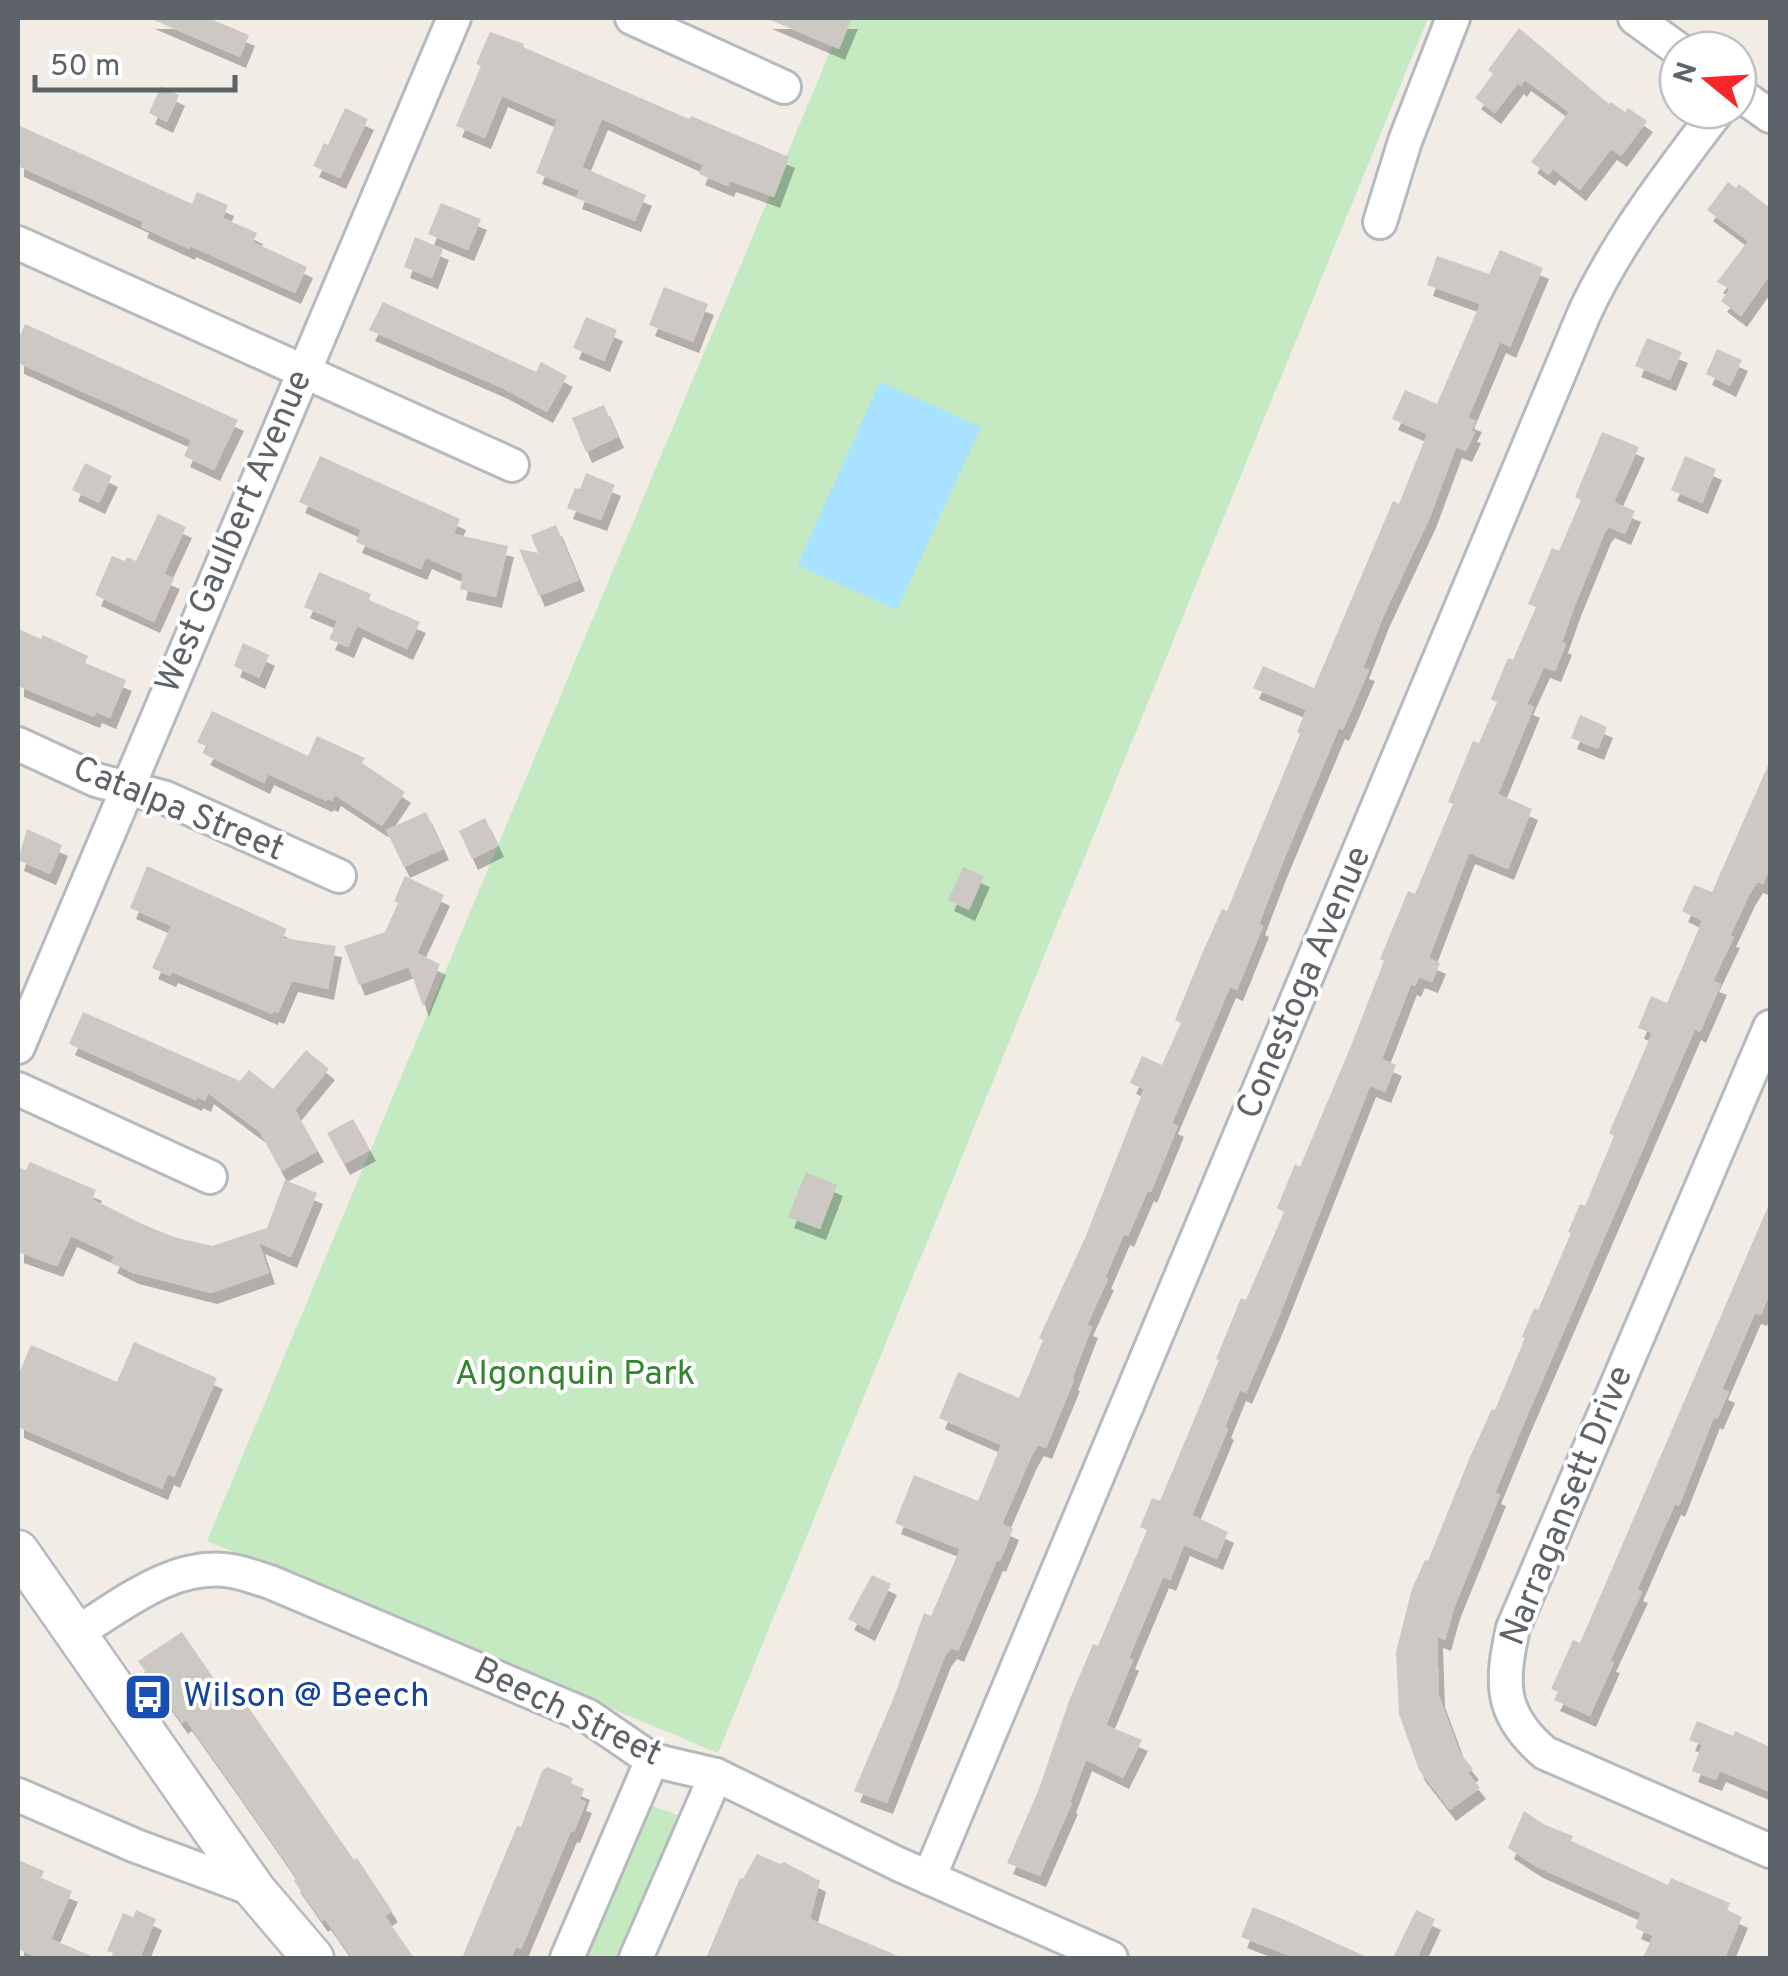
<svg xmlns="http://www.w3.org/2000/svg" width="1788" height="1976" viewBox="0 0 1788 1976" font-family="Overpass,sans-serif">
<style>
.green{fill:#c5eac1}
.water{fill:#a8e2ff}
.building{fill:#ccc8c3;filter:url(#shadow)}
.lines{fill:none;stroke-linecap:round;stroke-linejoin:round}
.minor-casing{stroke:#b6b9be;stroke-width:38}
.tertiary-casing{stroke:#b6b9be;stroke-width:45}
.minor{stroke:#fff;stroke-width:32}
.tertiary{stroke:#fff;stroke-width:40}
.labels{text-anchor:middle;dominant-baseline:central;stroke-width:8;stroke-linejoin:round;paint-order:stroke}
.street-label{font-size:35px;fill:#5d6368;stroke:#fff}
.park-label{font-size:35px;fill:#33852e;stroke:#fff}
.transit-label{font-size:35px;fill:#164399;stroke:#fff;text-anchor:start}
</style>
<defs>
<filter id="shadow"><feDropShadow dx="6" dy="11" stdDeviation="0" flood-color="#0004"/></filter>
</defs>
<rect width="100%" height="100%" fill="#f1ede6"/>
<g class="green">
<polygon points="844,18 1428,18 718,1753 207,1541"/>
<polygon points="651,1805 680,1816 630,1958 584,1958"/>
</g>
<polygon class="water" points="880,382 981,427 897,610 797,565"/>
<g class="building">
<polygon points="149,18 208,18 249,35 240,57"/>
<polygon points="766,18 852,18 839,49"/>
<polygon points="1519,28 1609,104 1611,102 1625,112 1628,108 1647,121 1621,156 1611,149 1580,190 1553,169 1549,175 1531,162 1569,112 1525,80 1521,86 1518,83 1495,113 1475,98 1493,74 1488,70"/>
<polygon points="490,32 524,44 523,47 689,119 691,116 789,157 774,197 730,181 728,186 699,174 703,165 602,119 582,167 646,195 635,221 576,198 579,190 536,173 557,120 502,96 485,138 456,126 481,66 476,64"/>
<polygon points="161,86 179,95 167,122 149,113"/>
<polygon points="345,108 368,119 340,178 313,166 324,143 328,145"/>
<polygon points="18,125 192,204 197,192 228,205 223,218 257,233 253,242 307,267 295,293 190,246 189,249 141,227 143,222 18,166"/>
<polygon points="1728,182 1736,188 1739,184 1770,208 1770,275 1741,316 1721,301 1730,289 1717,282 1748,241 1707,210"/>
<polygon points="441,203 481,219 468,250 428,234"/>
<polygon points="415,237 443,249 432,278 404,267"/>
<polygon points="1500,250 1543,268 1510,347 1500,342 1468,418 1476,421 1471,431 1475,432 1466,451 1456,447 1430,517 1383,617 1363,668 1369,670 1343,730 1339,728 1280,869 1259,924 1263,926 1237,990 1230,987 1172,1123 1178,1126 1151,1192 1148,1190 1128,1236 1124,1234 1105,1278 1108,1279 1087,1325 1092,1327 1072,1379 1074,1380 1046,1448 1038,1445 1031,1457 1002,1524 1013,1529 1000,1561 997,1560 958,1651 951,1648 945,1656 887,1803 854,1791 894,1697 924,1613 931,1616 960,1549 895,1523 914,1475 978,1501 1001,1445 939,1418 958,1372 1019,1398 1043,1340 1039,1338 1085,1238 1144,1089 1130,1083 1142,1056 1162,1065 1181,1023 1175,1020 1201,956 1222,909 1227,911 1300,734 1297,732 1306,710 1253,688 1263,666 1314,688 1393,501 1399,504 1427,434 1392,419 1405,390 1437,404 1480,304 1427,285 1437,256 1489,274"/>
<polygon points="664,287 708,304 693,342 649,325"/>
<polygon points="383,302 536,372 541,362 567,376 547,412 502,388 369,330"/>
<polygon points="586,317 617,330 604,361 573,348"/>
<polygon points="25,324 238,420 214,470 184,456 191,440 18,363 18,340"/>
<polygon points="1647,338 1682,352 1670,380 1635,366"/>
<polygon points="1717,349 1742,360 1730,386 1706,374"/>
<polygon points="604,405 618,437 586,452 572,418"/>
<polygon points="1602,432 1639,447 1614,502 1635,511 1625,534 1609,527 1605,532 1575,605 1562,642 1566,644 1555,671 1544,667 1527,704 1534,707 1498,794 1532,809 1508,869 1469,853 1429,958 1440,963 1432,982 1419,977 1415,986 1411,984 1382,1059 1396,1065 1385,1092 1370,1086 1278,1319 1246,1393 1240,1390 1225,1427 1228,1429 1192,1515 1228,1532 1217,1559 1184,1545 1170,1580 1163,1577 1129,1658 1133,1660 1106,1725 1142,1740 1123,1778 1086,1760 1070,1802 1072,1803 1040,1876 1007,1863 1039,1789 1069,1701 1093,1644 1098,1646 1147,1530 1140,1527 1152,1498 1160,1501 1219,1360 1216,1359 1241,1298 1246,1300 1284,1212 1277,1208 1295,1164 1300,1167 1351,1046 1384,961 1380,959 1408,891 1415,894 1453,804 1448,802 1473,741 1479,743 1497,702 1491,699 1508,658 1513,660 1536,607 1528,604 1552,548 1559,551 1581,500 1575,497"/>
<polygon points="320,456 460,519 454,534 508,546 496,597 460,589 463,574 426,558 421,569 356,542 361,530 299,502"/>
<polygon points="1685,456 1716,469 1702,503 1671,490"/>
<polygon points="85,463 112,476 99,503 72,490"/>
<polygon points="586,473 615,485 601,520 567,508 575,488 580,489"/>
<polygon points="158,514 186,527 164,574 174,578 154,622 95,595 112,556 125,561 127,557 136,561"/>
<polygon points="556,525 579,580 539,596 519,549 538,553 531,535"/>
<polygon points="319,572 371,594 369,600 420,622 407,649 357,626 348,647 329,639 337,621 304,607"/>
<polygon points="18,629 41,639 43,635 88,656 85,663 126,680 110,718 96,712 94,717 18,686"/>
<polygon points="243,643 269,655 259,678 234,666"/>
<polygon points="212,711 308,756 317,736 365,758 362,763 405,792 382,826 335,795 332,801 328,799 326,801 268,774 264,783 204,754 208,747 197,742"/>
<polygon points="1580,715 1607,727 1598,749 1571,738"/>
<polygon points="1770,761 1770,867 1763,884 1757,882 1749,895 1730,936 1734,937 1713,981 1721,984 1700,1032 1695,1029 1524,1423 1495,1493 1500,1495 1454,1608 1445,1640 1437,1637 1439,1696 1460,1753 1473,1769 1468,1773 1480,1788 1450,1810 1419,1770 1399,1714 1396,1652 1412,1589 1425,1560 1428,1561 1470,1457 1492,1409 1495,1410 1525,1338 1522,1337 1534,1308 1538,1310 1571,1233 1568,1232 1580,1204 1585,1206 1614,1136 1609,1133 1652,1033 1638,1028 1651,996 1667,1003 1702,921 1682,911 1694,885 1712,892"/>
<polygon points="426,812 443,849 404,867 386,830"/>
<polygon points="485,818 498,846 472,859 459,831"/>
<polygon points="27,829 62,845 50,874 18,860"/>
<polygon points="147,866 287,929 283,938 336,946 328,989 292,981 278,1013 273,1011 272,1014 172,972 170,976 152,968 171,926 130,908"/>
<polygon points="963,867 984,876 969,910 948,900"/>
<polygon points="405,876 444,895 417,953 440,964 423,1006 409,967 359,985 344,946 385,932 398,903 394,901"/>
<polygon points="83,1012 240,1081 249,1070 273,1089 306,1050 329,1069 295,1110 318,1151 281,1171 260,1132 208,1093 205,1101 197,1097 196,1100 69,1044"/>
<polygon points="353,1119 370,1150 344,1164 327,1133"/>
<polygon points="30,1162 96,1190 92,1199 142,1224 174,1237 212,1246 267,1228 285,1180 317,1193 291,1257 259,1243 269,1273 211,1293 133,1273 111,1262 114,1256 71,1236 57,1266 18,1252 18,1167 26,1170"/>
<polygon points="806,1172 837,1185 820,1229 788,1217"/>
<polygon points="1770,1202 1770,1293 1761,1315 1755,1313 1722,1389 1729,1392 1717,1419 1714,1417 1679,1506 1675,1504 1637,1590 1642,1592 1610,1661 1614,1662 1590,1716 1554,1700 1558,1692 1551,1689 1573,1640 1580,1643"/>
<polygon points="134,1342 217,1378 174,1477 168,1474 162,1489 18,1427 18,1376 31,1345 117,1382"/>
<polygon points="872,1575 891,1584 869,1630 848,1619"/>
<polygon points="182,1632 223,1692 233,1685 354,1860 357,1858 392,1911 385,1916 414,1958 352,1958 325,1919 322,1921 294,1881 297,1878 235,1789 186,1720 182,1723 138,1661"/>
<polygon points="1697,1721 1733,1736 1735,1731 1770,1747 1770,1792 1720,1771 1716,1780 1692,1771 1702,1745 1689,1740"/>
<polygon points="547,1767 573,1778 571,1783 584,1789 580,1800 586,1802 574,1832 571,1831 521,1949 516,1947 511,1958 462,1958 517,1826 521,1827 542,1771"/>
<polygon points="1524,1811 1545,1825 1573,1836 1571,1841 1624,1865 1668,1885 1671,1878 1730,1903 1727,1910 1742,1917 1725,1958 1643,1958 1653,1936 1635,1928 1641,1913 1537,1867 1508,1848"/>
<polygon points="757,1854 780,1864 784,1862 820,1881 810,1919 903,1958 706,1958 740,1878 743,1879"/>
<polygon points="18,1860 44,1871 41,1878 72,1891 51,1939 96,1958 39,1958 18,1949"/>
<polygon points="1253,1907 1285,1920 1369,1958 1295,1958 1241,1937"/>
<polygon points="136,1910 156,1919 140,1958 111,1958 113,1953 107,1951 123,1913 133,1917"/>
<polygon points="1416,1910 1435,1919 1417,1958 1393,1958"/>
</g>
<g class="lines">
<g class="minor-casing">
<g id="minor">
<polyline points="632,18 784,87"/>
<polyline points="1635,18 1679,50"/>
<polyline points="1738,93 1770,116"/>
<polyline points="1380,222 1405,141 1453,18"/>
<polyline points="18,243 512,465"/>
<polyline points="18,744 96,780 166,798 339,876"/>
<path d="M1770,1027L1513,1628C1501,1683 1499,1714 1545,1753L1770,1851"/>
<polyline points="18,1047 454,18"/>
<polyline points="18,1089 210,1177"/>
<path d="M75,1634C122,1605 174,1561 232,1571C244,1573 257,1578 270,1582L588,1716L652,1760L716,1775L898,1864L1111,1958"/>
<polyline points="18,1795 136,1846 255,1890"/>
<path d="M929,1878L1584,314C1618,240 1669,175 1718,110"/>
<polyline points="567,1958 652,1760"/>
<polyline points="636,1958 716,1775"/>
</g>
</g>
<g class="tertiary-casing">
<polyline id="tertiary" points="18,1551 255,1890 313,1958"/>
</g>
<use href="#minor" class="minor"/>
<use href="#tertiary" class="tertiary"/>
</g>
<defs>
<g id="bus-square" transform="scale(2.5)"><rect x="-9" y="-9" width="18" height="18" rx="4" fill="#1a4fb4" stroke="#fff"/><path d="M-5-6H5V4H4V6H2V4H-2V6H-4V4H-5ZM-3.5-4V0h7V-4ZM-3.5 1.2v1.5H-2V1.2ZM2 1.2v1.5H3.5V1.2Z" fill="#fff"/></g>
</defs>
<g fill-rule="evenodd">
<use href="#bus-square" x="148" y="1697"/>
</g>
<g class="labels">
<g class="street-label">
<text transform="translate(235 532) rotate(-67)">West Gaulbert Avenue</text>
<text transform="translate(178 810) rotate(22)">Catalpa Street</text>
<text transform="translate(1305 983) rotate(-67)">Conestoga Avenue</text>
<text transform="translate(1568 1506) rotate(-68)">Narragansett Drive</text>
<text transform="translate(567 1713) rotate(26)">Beech Street</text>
</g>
<g class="park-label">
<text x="575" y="1375">Algonquin Park</text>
</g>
<g class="transit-label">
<text x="183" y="1697">Wilson @ Beech</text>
</g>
</g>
<rect width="1788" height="1976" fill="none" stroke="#5d6368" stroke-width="40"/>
<g transform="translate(1708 80) rotate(288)"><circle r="48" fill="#ffffff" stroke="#bec1c3" stroke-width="2.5"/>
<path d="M0-8L18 38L0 25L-18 38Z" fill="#f7262b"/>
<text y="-15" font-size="28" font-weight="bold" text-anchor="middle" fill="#5d6368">N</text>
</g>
<path d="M35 75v15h200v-15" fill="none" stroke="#5d6368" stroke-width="5"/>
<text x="50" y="75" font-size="30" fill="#5d6368" stroke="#ffffff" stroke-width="8" paint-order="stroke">50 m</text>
</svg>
